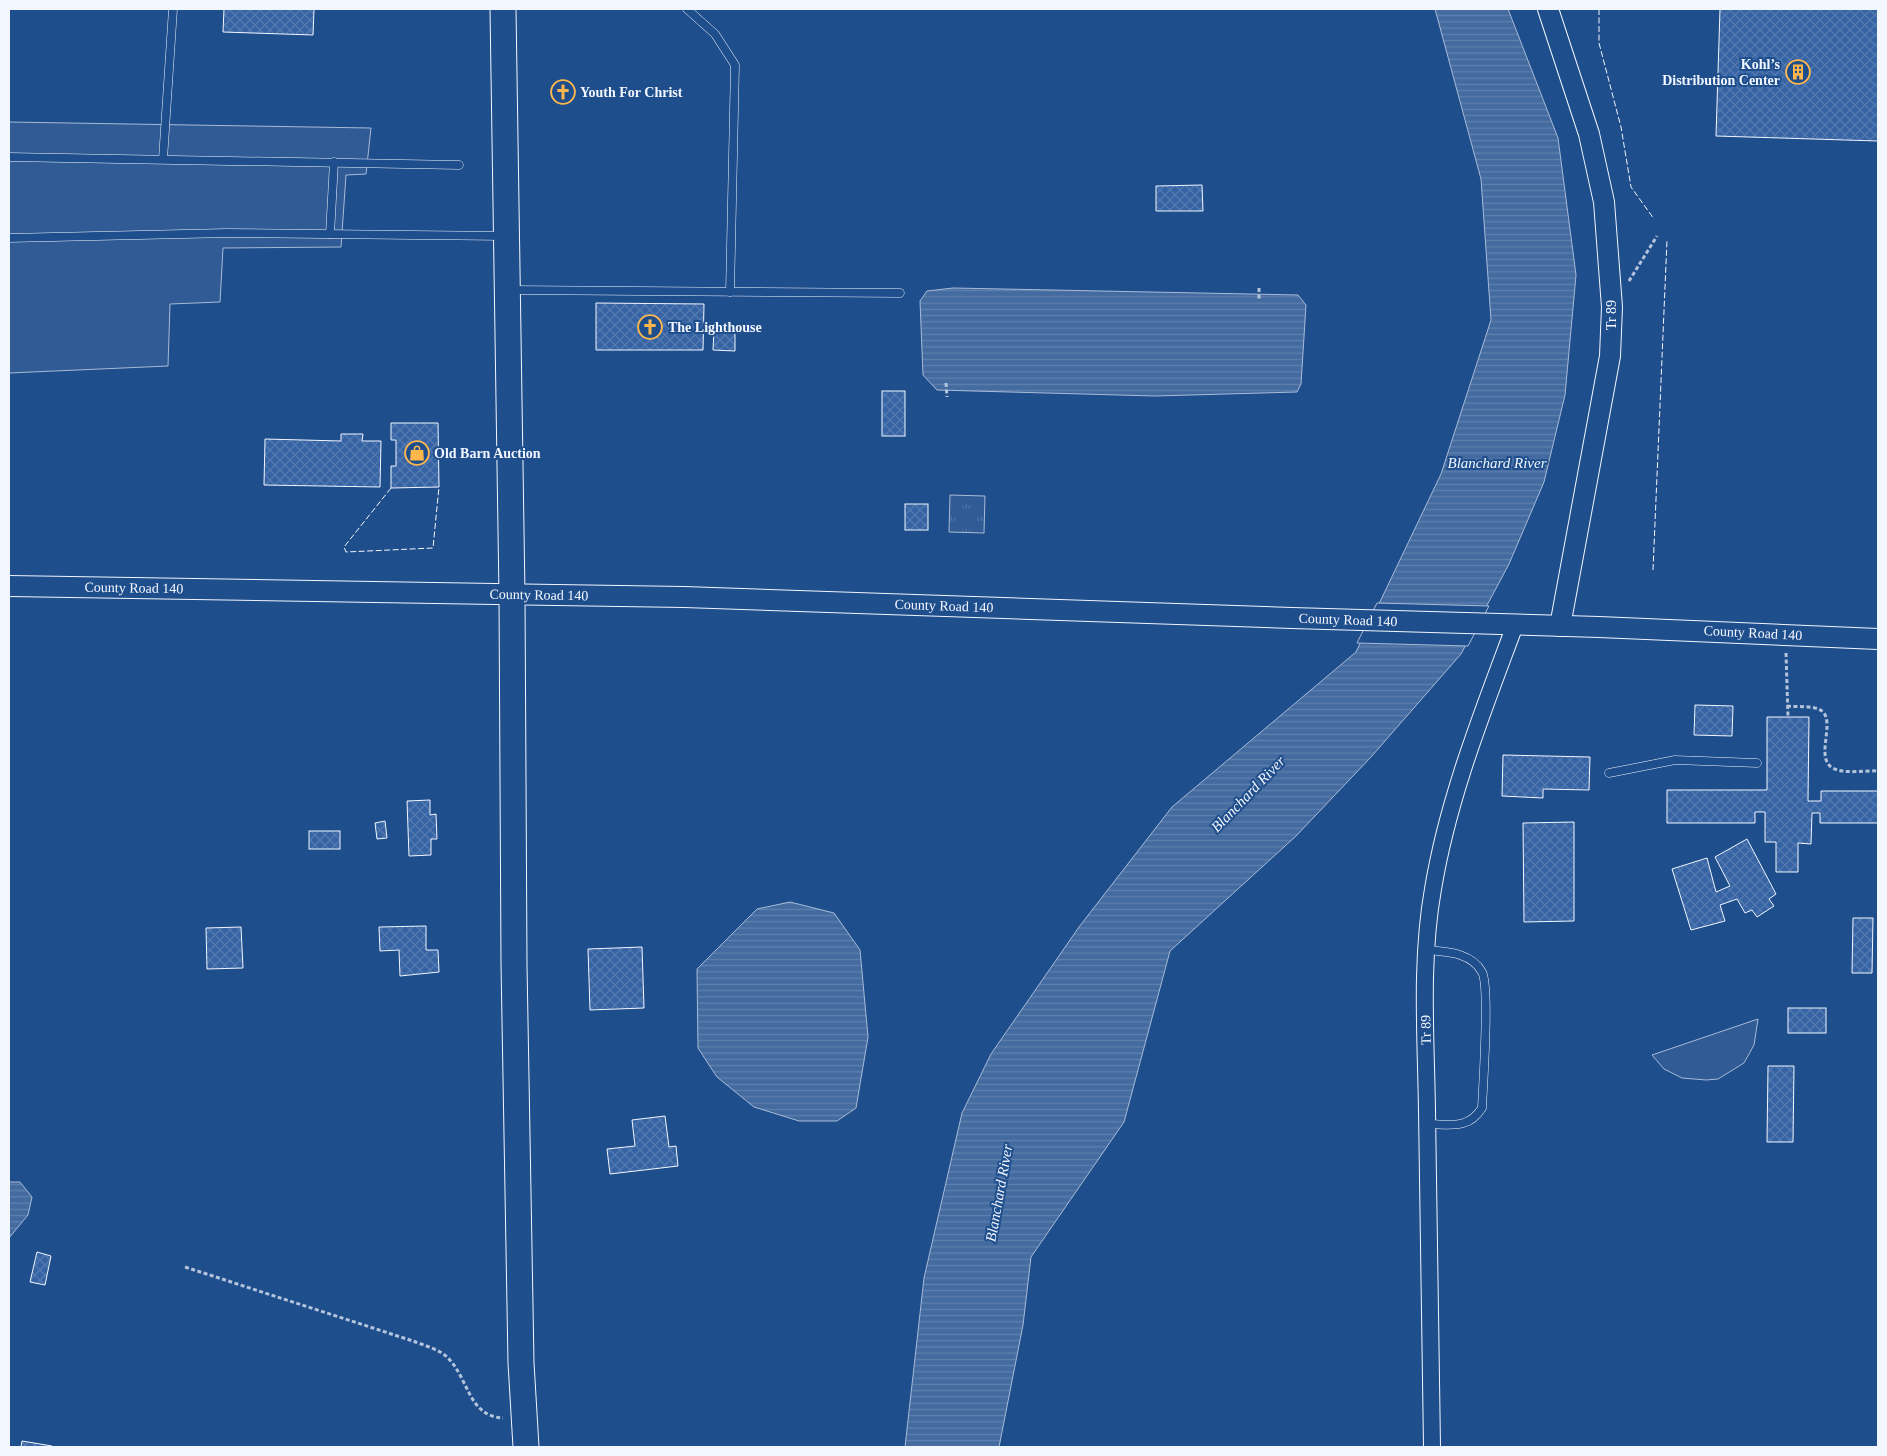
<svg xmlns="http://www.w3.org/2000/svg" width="1887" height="1456" viewBox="0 0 1887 1456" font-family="'Times New Roman',serif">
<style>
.built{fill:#305b95;stroke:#a8bbd7}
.park{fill:url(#park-tufts);stroke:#a8bbd7}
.water{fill:url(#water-rules);stroke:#a8bbd7}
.pier{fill:#1f4e8c;stroke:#a8bbd7}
.building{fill:url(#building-cross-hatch);stroke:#f2f6ff}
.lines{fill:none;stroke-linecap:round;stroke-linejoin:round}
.service-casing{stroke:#f2f6ff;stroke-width:9}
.minor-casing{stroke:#f2f6ff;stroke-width:18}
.tertiary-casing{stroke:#f2f6ff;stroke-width:22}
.primary-casing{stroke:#f2f6ff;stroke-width:27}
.path{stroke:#b3c4dc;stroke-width:3;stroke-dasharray:4 2.5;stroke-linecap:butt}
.service{stroke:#1f4e8c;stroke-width:8}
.minor{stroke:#1f4e8c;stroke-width:16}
.tertiary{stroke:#1f4e8c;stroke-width:20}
.primary{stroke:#1f4e8c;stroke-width:25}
.fence{stroke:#f2f6ff;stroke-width:1;stroke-dasharray:6 2.5;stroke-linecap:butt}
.labels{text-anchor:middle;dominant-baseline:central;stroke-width:4;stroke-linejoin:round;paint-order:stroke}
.poi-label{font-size:14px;font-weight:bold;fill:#f2f6ff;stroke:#1f4e8c;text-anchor:start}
.street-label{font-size:14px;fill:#f2f6ff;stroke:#1f4e8c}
.water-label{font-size:15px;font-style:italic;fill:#f2f6ff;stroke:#1f4e8c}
</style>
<defs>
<pattern id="park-tufts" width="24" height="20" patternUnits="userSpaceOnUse" patternTransform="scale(1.25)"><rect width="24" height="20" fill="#305b95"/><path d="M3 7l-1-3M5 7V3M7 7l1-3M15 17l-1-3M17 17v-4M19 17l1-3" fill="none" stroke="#4e73a5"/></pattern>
<pattern id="water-rules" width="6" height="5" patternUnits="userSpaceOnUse" patternTransform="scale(1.25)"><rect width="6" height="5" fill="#446ba0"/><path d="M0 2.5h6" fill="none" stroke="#5f81ae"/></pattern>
<pattern id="building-cross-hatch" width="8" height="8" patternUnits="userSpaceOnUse" patternTransform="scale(1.25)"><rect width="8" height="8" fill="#3563a3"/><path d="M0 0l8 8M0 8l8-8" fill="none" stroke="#537ab1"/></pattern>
</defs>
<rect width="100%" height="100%" fill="#1f4e8c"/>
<g class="built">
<polygon points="9,122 371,128 366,174 346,175 341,247 223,248 220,302 170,304 168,366 9,373"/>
<polygon points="1758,1019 1754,1045 1744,1063 1718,1079 1706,1080 1682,1078 1664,1069 1652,1055"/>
</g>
<polygon class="park" points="950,495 985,496 984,533 949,532"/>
<g class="water">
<polygon points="1435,9 1508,9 1558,138 1576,275 1565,395 1544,482 1509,564 1461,654 1371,757 1296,836 1170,951 1124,1122 1031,1257 1023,1325 999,1447 905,1447 924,1278 962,1113 991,1054 1079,927 1172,807 1356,652 1441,474 1491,320 1481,179"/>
<polygon points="953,288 1298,295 1306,305 1301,384 1297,392 1155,396 937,390 923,375 920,301 927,291"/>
<polygon points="790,902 834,913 860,950 868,1037 856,1108 837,1121 799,1121 754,1107 717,1077 698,1048 697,969 757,909"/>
<polygon points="9,1182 20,1182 32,1197 28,1215 9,1238"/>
</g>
<polygon class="pier" points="1377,603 1489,606 1468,646 1357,643"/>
<g class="building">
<polygon points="224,9 314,9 313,35 223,32"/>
<polygon points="1720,9 1878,9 1878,141 1716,136"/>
<polygon points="1202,185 1203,211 1156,211 1156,186"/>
<polygon points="596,303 704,304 703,350 596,350"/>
<polygon points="714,330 735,331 735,351 713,350"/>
<rect x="882" y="391" width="23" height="45"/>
<polygon points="391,423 438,423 439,487 391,488 391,466 396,466 396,440 391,440"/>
<polygon points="341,434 363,434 362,441 381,441 380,487 264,485 265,439 341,441"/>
<rect x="905" y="504" width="23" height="26"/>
<polygon points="1695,705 1733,706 1732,736 1694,735"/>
<polygon points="1767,717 1809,717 1808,801 1821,801 1821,791 1878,791 1878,823 1820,823 1820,813 1812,813 1811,844 1798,843 1798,872 1776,872 1776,842 1765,842 1765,812 1755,812 1755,823 1667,823 1667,790 1767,790"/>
<polygon points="1503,755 1590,757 1589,790 1543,789 1543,798 1502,796"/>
<polygon points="430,800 430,815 436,814 437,839 431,839 431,855 409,856 407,801"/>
<polygon points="385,821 387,838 377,839 375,823"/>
<polygon points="1574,822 1574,921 1524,922 1523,823"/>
<rect x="309" y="831" width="31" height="18"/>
<polygon points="1747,839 1776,894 1769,899 1774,906 1757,917 1752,910 1745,913 1737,899 1720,905 1725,921 1691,930 1672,869 1707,858 1716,892 1730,886 1715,857"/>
<polygon points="1853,918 1873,918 1872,973 1852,973"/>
<polygon points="426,926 426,950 438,950 439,972 400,976 399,950 380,951 379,927"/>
<polygon points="241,927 243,968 207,969 206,928"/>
<polygon points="642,947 644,1008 590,1010 588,949"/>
<rect x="1788" y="1008" width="38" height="25"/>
<polygon points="1768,1066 1794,1066 1793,1142 1767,1142"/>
<polygon points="665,1116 669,1147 676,1146 678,1166 610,1174 607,1149 635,1146 632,1120"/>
<polygon points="37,1252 51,1256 45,1285 30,1282"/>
<polygon points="22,1441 52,1446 52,1447 21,1447"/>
</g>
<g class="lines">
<g class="service-casing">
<g id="service">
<polyline points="687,9 715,34 735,65 730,292"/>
<polyline points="9,157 459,165"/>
<polyline points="163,159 173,9"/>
<polyline points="330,234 334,162"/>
<polyline points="9,238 227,233 504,236"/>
<polyline points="512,290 900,293"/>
<polyline points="1609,773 1675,760 1757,763"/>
<path d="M1427,950C1446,952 1471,952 1482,972C1490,986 1483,1085 1482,1108C1468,1130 1450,1124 1427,1124"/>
</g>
</g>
<g class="minor-casing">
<path id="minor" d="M1432,1447C1430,1335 1429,1223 1427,1111C1426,1038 1420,962 1433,889C1448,798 1483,711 1515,625"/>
</g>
<g class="tertiary-casing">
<g id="tertiary">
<polyline points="1548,9 1589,134 1604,202 1612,307 1610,356 1560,626"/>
<polyline points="9,586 684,597 1292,618 1599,627 1878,639"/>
</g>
</g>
<g class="primary-casing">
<polyline id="primary" points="503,9 512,595 514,964 521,1363 526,1447"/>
</g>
<g class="path">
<polyline points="1629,281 1657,236"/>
<polyline points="1259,288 1259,301"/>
<polyline points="946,383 947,397"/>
<polyline points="1786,653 1788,717"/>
<path d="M1787,706C1796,707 1806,706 1815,708C1841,713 1814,754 1831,767C1843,775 1865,770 1878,771"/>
<path d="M185,1267L413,1341C423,1345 441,1350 448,1358C469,1379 468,1416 503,1418"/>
</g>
<use href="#service" class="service"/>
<use href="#minor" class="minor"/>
<use href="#tertiary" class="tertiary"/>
<use href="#primary" class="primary"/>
<g class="fence">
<polyline points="1599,9 1599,43 1621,127 1631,187 1654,219"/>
<polyline points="391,488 344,547 346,552 433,548 439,487"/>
<polyline points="1653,570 1667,240"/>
</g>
</g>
<defs>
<g id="building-ring" transform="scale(1.25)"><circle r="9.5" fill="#1f4e8c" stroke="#ffb74d" stroke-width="1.5"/><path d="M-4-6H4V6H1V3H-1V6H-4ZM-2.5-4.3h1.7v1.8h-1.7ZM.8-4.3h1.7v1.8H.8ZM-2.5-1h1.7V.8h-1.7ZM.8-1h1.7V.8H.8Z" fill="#ffb74d"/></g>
<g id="church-ring" transform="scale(1.25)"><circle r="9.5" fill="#1f4e8c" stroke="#ffb74d" stroke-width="1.5"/><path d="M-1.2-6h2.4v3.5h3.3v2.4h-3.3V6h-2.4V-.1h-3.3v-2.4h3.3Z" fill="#ffb74d"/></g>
<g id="shop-ring" transform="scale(1.25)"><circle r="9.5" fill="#1f4e8c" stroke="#ffb74d" stroke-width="1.5"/><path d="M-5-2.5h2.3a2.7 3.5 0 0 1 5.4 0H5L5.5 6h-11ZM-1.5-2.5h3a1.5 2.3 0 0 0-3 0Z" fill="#ffb74d"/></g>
</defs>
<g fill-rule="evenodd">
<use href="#building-ring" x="1798" y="72"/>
<use href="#church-ring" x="563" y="92"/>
<use href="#church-ring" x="650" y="327"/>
<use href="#shop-ring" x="417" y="453"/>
</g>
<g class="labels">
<g class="poi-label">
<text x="1780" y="64" text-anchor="end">Kohl’s<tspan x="1780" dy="16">Distribution Center</tspan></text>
<text x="580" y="92">Youth For Christ</text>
<text x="668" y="327">The Lighthouse</text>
<text x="434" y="453">Old Barn Auction</text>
</g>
<g class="street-label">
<text transform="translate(1611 315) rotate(-90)">Tr 89</text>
<text transform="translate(134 588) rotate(1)">County Road 140</text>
<text transform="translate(539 595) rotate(1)">County Road 140</text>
<text transform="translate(944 606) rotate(2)">County Road 140</text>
<text transform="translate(1348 620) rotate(2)">County Road 140</text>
<text transform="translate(1753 633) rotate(3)">County Road 140</text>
<text transform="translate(1426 1030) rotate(-91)">Tr 89</text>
</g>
<g class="water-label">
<text x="1497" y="463">Blanchard River</text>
<text transform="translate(1248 794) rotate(-46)">Blanchard River</text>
<text transform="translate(999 1193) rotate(-80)">Blanchard River</text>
</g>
</g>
<rect width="1887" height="1456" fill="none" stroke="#f2f6ff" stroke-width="20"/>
</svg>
